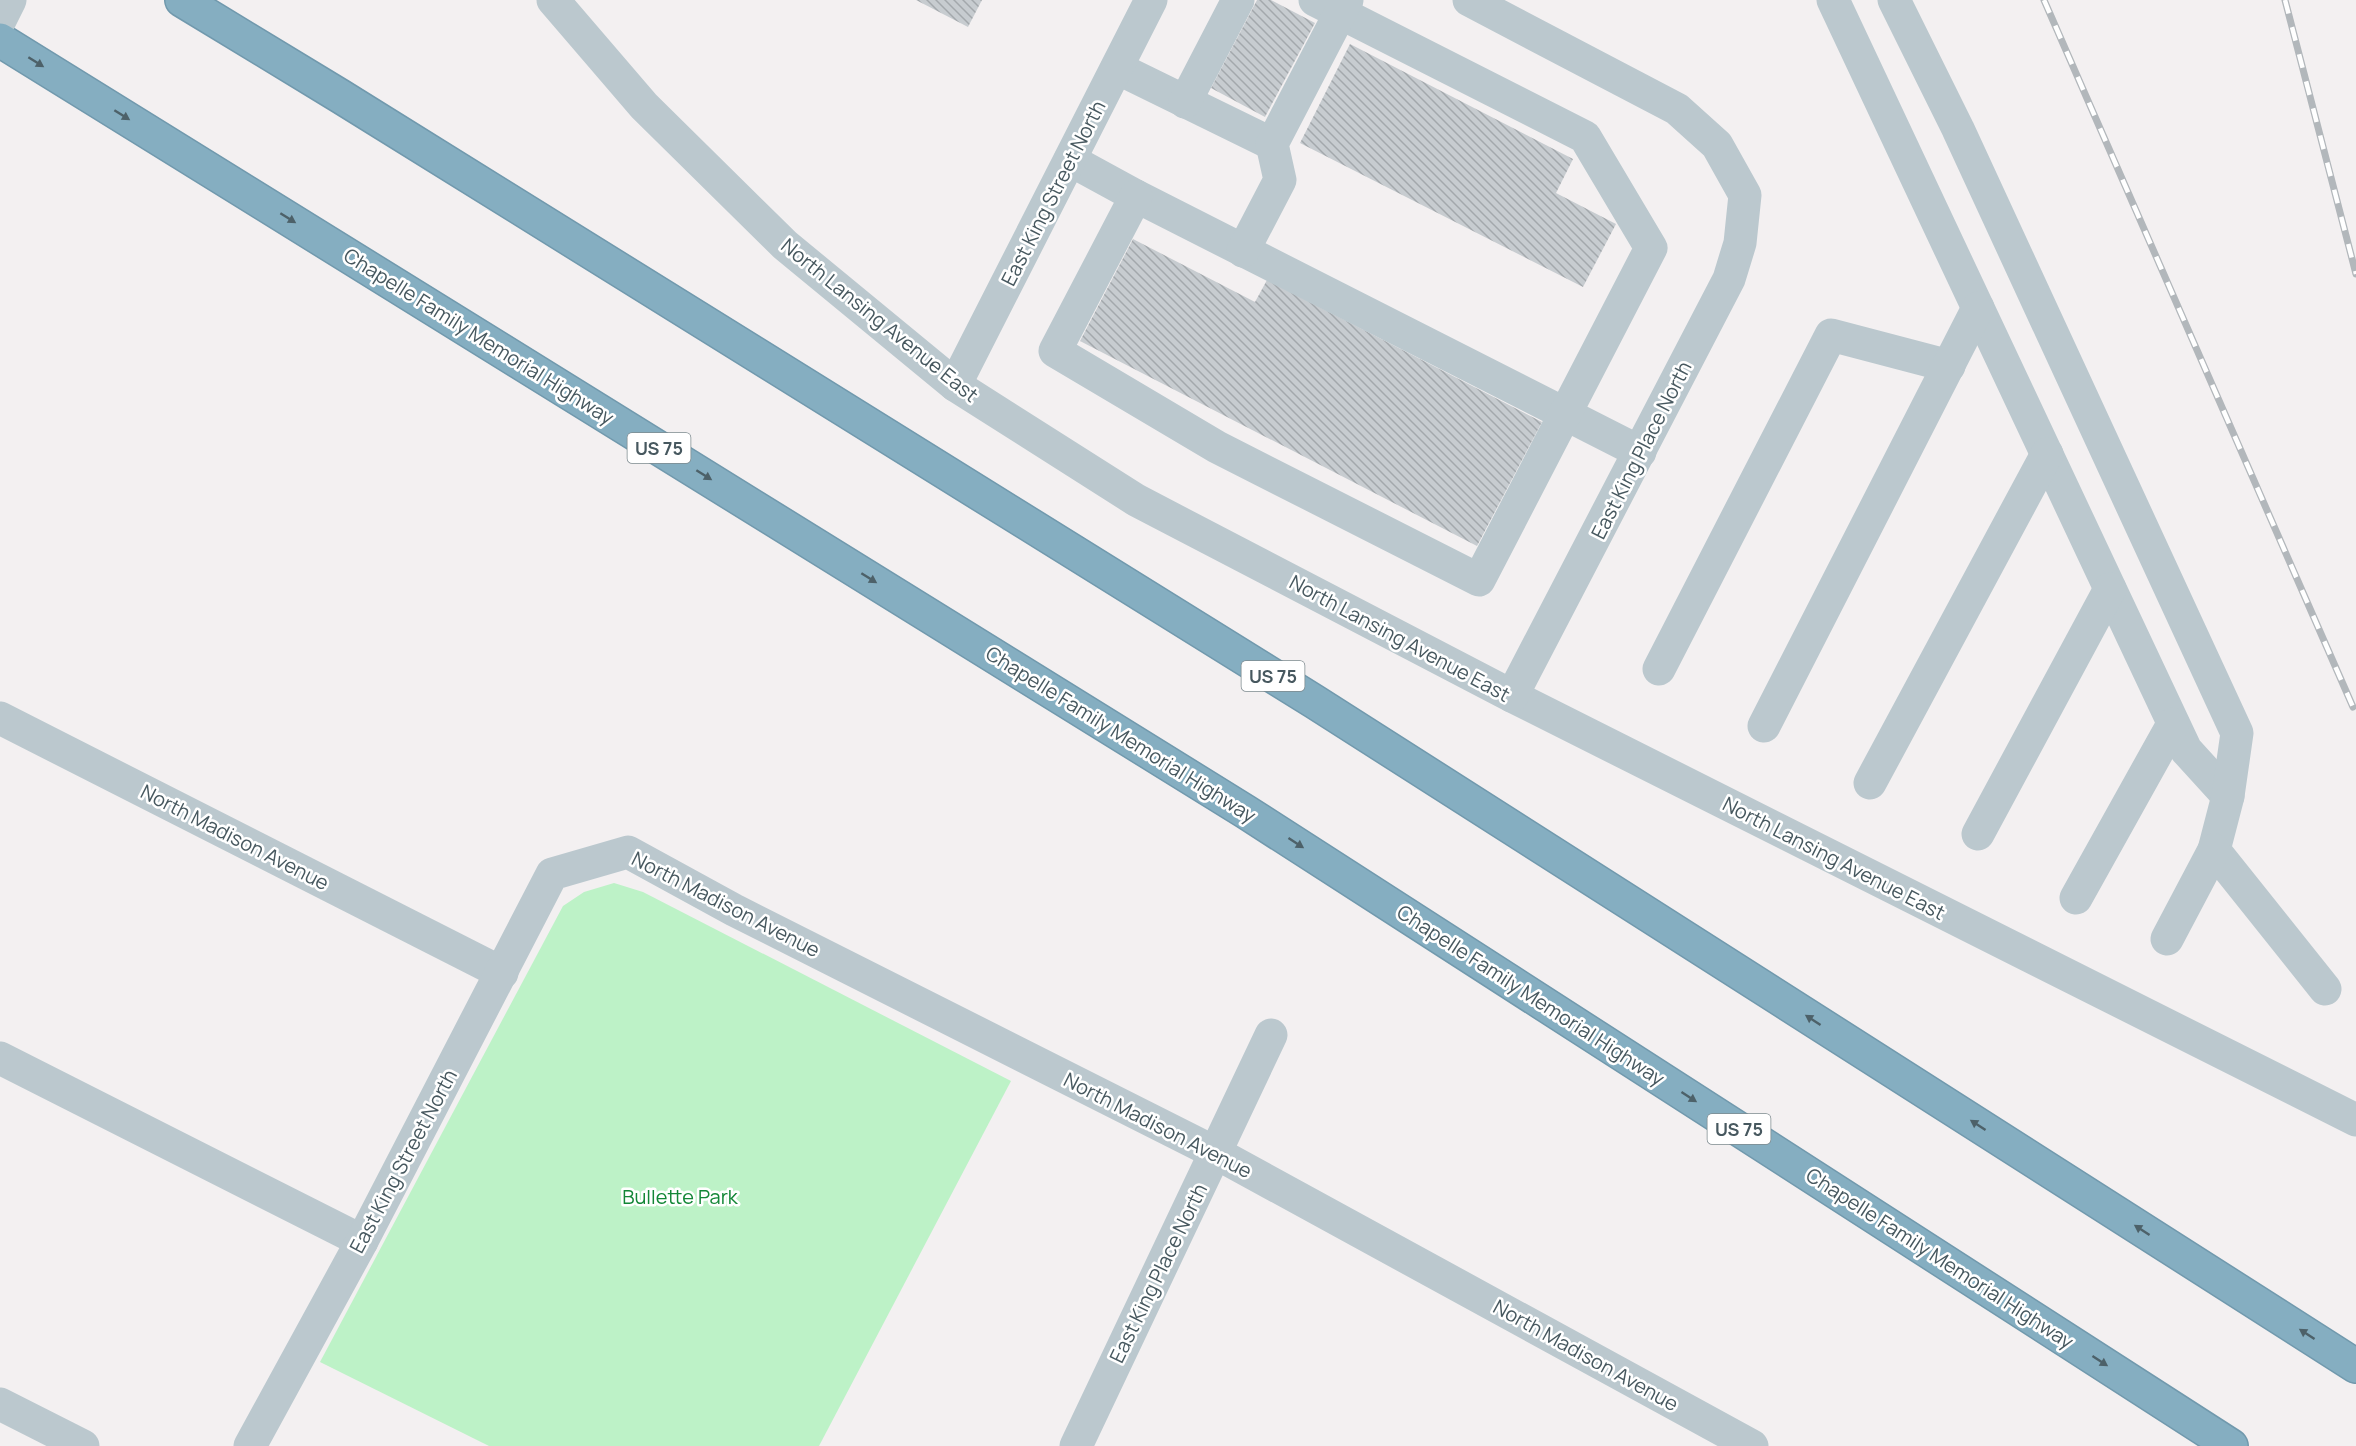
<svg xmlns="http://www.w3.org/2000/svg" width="2356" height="1446" viewBox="0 0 2356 1446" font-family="Manrope,sans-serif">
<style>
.green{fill:#bdf2c7}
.building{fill:url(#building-back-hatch)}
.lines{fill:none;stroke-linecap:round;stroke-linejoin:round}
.highway-casing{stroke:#7199ad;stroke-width:36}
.minor{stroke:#bbc8ce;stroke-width:33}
.highway{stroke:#85aec1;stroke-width:33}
.rail-casing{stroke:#b2b7bb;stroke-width:7}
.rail{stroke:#fff;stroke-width:4.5;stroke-dasharray:14;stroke-linecap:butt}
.oneway{fill:#4d6169}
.labels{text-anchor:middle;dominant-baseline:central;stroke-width:5;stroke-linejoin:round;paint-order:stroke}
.shield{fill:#fff;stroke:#7e8a8f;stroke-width:1.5}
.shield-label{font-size:18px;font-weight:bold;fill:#47585f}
.street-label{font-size:20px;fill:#47585f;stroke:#fff}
.park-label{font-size:20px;fill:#128636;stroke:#fff}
</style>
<defs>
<pattern id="building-back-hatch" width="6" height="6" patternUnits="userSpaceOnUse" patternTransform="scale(1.5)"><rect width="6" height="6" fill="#c7ccd0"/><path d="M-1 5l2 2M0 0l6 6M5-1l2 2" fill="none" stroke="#a3a8ac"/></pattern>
</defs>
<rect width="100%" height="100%" fill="#f3f0f1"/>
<polygon class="green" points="614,883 643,892 1011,1081 819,1446 489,1446 320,1362 563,906 584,892"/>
<g class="building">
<polygon points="916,0 982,0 968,27"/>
<polygon points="1257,0 1271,0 1315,23 1265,117 1211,88"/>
<polygon points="1350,44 1573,159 1556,193 1616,224 1583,287 1300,143"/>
<polygon points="1133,239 1255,302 1267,280 1542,422 1477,546 1080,341"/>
</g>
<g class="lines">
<g class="highway-casing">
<g id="highway">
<polyline points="182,0 340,96 1315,702 2356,1366"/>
<polyline points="0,40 1246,812 2231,1446"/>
</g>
</g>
<g class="minor">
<polyline points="553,0 644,106 785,245 955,385 1136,500 1512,696 2356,1120"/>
<polyline points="1469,0 1677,109 1717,145 1745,195 1740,243 1729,279 1512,696"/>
<polyline points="1833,0 2186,750 2228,796"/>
<polyline points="1894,0 1958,129 2237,733 2228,796 2214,850 2325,989"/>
<polyline points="0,20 10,0"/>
<polyline points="1117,68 1272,144"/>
<polyline points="1185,102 1238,0"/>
<polyline points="1070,160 1136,196 1640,452"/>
<polyline points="1136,196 1055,351 1217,447 1479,580 1651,248 1585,137 1315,0"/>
<polyline points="1243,251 1280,180 1272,144 1347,0"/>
<polyline points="955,385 1151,0"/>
<polyline points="1659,669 1831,335 1949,366"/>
<polyline points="0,718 502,973"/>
<polyline points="1764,726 1978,308"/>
<polyline points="1870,783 2047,454"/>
<polyline points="1978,834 2110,589"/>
<polyline points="2076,898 2173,724"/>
<polyline points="2167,939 2214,850"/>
<polyline points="0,1058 362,1241"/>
<polyline points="0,1404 83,1446"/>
<polyline points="250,1446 362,1241 552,874 628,852 734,910 1216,1153 1752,1446"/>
<polyline points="1076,1446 1271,1035"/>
</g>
<use href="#highway" class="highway"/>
<g class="rail-casing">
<g id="rail">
<polyline points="2044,0 2353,707"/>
<polyline points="2285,0 2356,274"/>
</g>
</g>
<use href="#rail" class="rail"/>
</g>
<defs><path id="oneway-solid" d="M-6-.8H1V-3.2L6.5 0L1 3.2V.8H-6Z" transform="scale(1.5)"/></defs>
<g class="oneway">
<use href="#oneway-solid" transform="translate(36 62) rotate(32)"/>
<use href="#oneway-solid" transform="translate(122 115) rotate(32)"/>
<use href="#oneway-solid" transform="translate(288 218) rotate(32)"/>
<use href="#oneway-solid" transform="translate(704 475) rotate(32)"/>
<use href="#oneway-solid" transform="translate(869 578) rotate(32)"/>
<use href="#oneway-solid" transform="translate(1296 843) rotate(33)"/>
<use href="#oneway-solid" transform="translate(1813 1020) rotate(-147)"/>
<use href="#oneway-solid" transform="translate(1689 1097) rotate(33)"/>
<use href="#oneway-solid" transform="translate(1978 1125) rotate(-147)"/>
<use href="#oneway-solid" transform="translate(2142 1230) rotate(-147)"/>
<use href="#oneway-solid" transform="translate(2307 1334) rotate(-147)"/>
<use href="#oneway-solid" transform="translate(2100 1361) rotate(33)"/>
</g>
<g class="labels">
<g class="shield">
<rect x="627.5" y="433" width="63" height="30" rx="4.5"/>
<rect x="1241.5" y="661" width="63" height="30" rx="4.5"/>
<rect x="1707.5" y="1114" width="63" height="30" rx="4.5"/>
</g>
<g class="shield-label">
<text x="659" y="448">US 75</text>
<text x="1273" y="676">US 75</text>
<text x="1739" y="1129">US 75</text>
</g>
<g class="street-label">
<text transform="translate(1053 193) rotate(-63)">East King Street North</text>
<text transform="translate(880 320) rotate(39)">North Lansing Avenue East</text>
<text transform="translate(479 336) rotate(32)">Chapelle Family Memorial Highway</text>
<text transform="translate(1641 450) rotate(-63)">East King Place North</text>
<text transform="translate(1400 638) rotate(28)">North Lansing Avenue East</text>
<text transform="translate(1121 734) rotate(32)">Chapelle Family Memorial Highway</text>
<text transform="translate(235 837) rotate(27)">North Madison Avenue</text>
<text transform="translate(1834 858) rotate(27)">North Lansing Avenue East</text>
<text transform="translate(726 904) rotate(27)">North Madison Avenue</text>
<text transform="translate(1531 995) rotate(33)">Chapelle Family Memorial Highway</text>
<text transform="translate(1158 1125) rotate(27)">North Madison Avenue</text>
<text transform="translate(403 1161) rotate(-62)">East King Street North</text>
<text transform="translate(1940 1258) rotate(33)">Chapelle Family Memorial Highway</text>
<text transform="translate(1158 1273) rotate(-64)">East King Place North</text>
<text transform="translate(1586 1355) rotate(29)">North Madison Avenue</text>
</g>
<g class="park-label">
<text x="680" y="1196">Bullette Park</text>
</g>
</g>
</svg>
